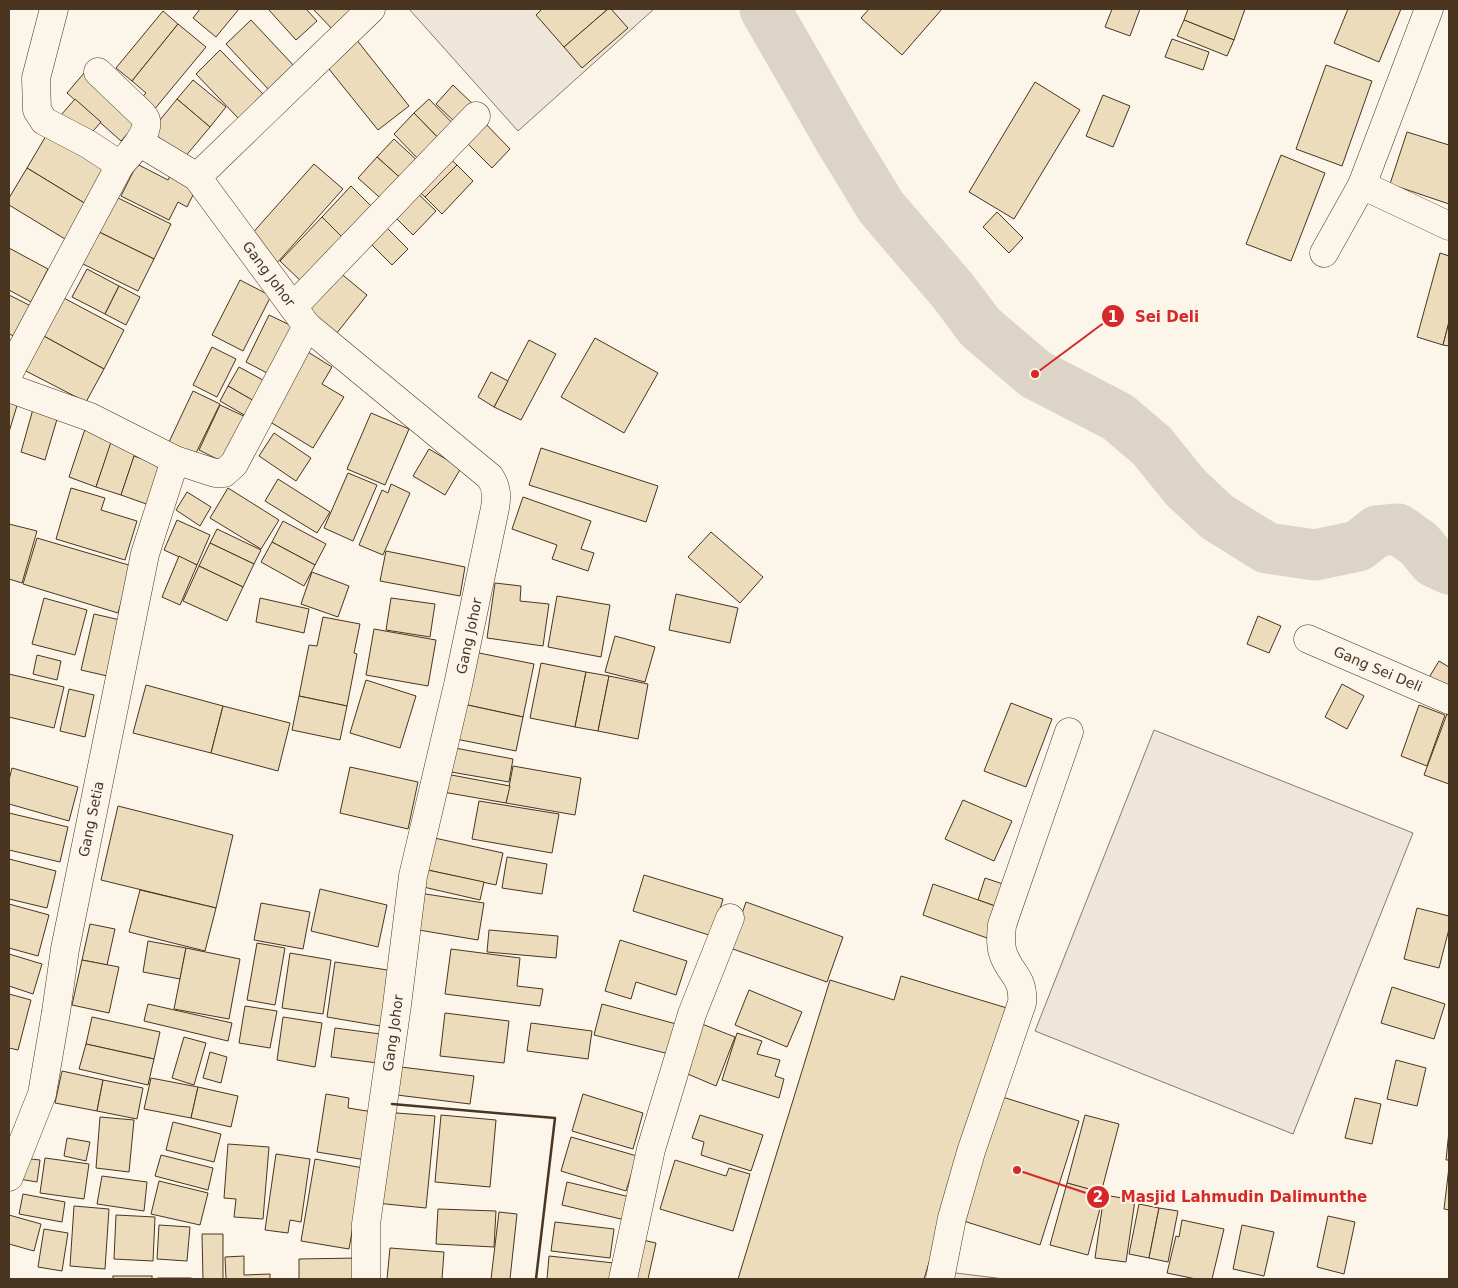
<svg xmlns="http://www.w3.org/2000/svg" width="1458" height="1288" viewBox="0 0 1458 1288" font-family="'DejaVu Sans',sans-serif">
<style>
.green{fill:#ede6d9;stroke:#887966}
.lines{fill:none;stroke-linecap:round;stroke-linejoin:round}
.river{stroke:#dcd4c6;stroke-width:51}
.building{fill:#ecdcbc;stroke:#4a3520}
.minor-casing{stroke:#4a3520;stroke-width:29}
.minor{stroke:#fbf6e9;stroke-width:28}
.wall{stroke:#4a3520;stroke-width:2.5}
.labels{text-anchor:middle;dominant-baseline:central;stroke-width:4;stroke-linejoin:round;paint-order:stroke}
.street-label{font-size:14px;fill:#4a3520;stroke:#fbf6e9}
.leader{fill:none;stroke:#d62828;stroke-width:2}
.callout-dot{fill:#d62828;stroke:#fbf6e9;stroke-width:2}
.mark-label{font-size:15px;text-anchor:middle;font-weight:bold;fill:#fff}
.callout-label{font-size:15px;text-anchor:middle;font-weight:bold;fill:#d62828;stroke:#fbf6e9;stroke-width:4;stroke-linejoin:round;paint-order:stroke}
</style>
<rect width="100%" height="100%" fill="#fbf6e9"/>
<g class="green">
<polygon points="409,9 654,9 518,131"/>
<polygon points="1154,730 1413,833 1293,1134 1035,1031"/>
<polygon points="948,1272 1004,1279 947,1279"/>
</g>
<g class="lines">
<polyline class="river" points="765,9 839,138 881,207 953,291 980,327 1035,374 1118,417 1152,446 1185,487 1217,517 1267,548 1315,555 1358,546 1377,531 1398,529 1419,544 1434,562 1449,569"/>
</g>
<g class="building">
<polygon points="200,9 239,9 216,37 193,18"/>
<polygon points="271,9 306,9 317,21 296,40 269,10"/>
<polygon points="313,9 360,9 336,33"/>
<polygon points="542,9 608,9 564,47 536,15"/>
<polygon points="608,9 611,9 628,28 582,68 564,47"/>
<polygon points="869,9 942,9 902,55 861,18"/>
<polygon points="1112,9 1140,9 1130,36 1105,27"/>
<polygon points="1188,9 1245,9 1234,40 1184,20"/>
<polygon points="1348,9 1401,9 1379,62 1334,43"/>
<polygon points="163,11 178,24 132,81 116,68"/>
<polygon points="251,20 295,67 270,91 226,44"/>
<polygon points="1184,20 1234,40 1227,56 1177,36"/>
<polygon points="178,24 206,47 153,111 140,100 146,93 132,81"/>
<polygon points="356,39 409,106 378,130 325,64"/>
<polygon points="1172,39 1209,52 1203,70 1165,57"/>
<polygon points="220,50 264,95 239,119 196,74"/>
<polygon points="1326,65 1372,81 1342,166 1296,149"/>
<polygon points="85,72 139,121 121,141 67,93"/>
<polygon points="193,80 226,107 210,127 177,99"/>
<polygon points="1035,82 1080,110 1014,219 969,192"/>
<polygon points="453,85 477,108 460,127 436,104"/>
<polygon points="1103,95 1130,106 1113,147 1086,136"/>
<polygon points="75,99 101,122 87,138 61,115"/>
<polygon points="177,99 210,127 184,158 151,131"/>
<polygon points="429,99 458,129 444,144 414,113"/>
<polygon points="414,113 444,144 423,164 394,134"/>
<polygon points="481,119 510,149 492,168 462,138"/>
<polygon points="50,129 109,166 86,204 27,168"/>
<polygon points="1407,132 1449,145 1449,204 1390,184"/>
<polygon points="394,139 422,165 406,183 377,157"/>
<polygon points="445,154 457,165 425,197 413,186"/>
<polygon points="1281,155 1325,173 1291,261 1246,244"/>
<polygon points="377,157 406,183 387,204 358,178"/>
<polygon points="137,164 168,180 171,174 197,187 187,207 178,202 169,220 121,196"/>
<polygon points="314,164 343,189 277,263 249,237"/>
<polygon points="457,165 473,181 442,214 425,197"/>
<polygon points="27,168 86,204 65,239 9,205 9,198"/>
<polygon points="351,186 378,213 349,244 322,217"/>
<polygon points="413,189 436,211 413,235 391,213"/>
<polygon points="112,195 171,224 154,259 95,230"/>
<polygon points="997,212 1023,238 1009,253 983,227"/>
<polygon points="322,217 349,244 307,287 280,261"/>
<polygon points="385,226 408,249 392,265 369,242"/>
<polygon points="95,230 154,259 138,291 79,262"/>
<polygon points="9,248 48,269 31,302 9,290"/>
<polygon points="1440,253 1449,256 1449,322 1443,345 1417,337"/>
<polygon points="87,269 119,286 105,314 72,297"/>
<polygon points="339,272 367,295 336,334 307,312"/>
<polygon points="240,280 271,296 243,351 212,335"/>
<polygon points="119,286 140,297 126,325 105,314"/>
<polygon points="9,295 33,307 19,338 9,334"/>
<polygon points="60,296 124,330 104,369 40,334"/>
<polygon points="269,315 292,326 269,374 246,362"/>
<polygon points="1449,322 1449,346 1443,345"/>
<polygon points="40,334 104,369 86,402 22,369"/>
<polygon points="595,338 658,373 624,433 561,397"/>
<polygon points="529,340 556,354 521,420 494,407"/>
<polygon points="212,347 236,359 217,397 193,385"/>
<polygon points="308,352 332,367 322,384 344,397 313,448 267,420"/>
<polygon points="239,367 272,385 261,405 228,386"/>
<polygon points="491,372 508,381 494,407 478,397"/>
<polygon points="228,386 261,405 253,420 220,401"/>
<polygon points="193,391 220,404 195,455 169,442"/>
<polygon points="9,395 19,399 9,432"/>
<polygon points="35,402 60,409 45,460 21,452"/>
<polygon points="220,405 248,418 227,464 199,450"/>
<polygon points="371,413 409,429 385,485 347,469"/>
<polygon points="85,429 113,438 96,487 69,477"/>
<polygon points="274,433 311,458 296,481 259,456"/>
<polygon points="111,442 136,451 121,495 96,487"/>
<polygon points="541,448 658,486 646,522 529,485"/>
<polygon points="429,449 461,468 445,495 413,476"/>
<polygon points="134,456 165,467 152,506 121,495"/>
<polygon points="348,473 377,485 353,541 324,528"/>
<polygon points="278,479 330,512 317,533 265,501"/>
<polygon points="391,484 410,493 383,555 359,545 382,490 388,493"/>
<polygon points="71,488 105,498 101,510 137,521 125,560 56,539"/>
<polygon points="228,488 279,520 261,549 210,518"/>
<polygon points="187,492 211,507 200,526 176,510"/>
<polygon points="523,497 591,521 581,549 594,553 588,571 552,559 557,545 512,529"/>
<polygon points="177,520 210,535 197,565 164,550"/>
<polygon points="283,521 326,544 315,565 272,542"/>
<polygon points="9,524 37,531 22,583 9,579"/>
<polygon points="217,529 261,550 254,564 210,543"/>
<polygon points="711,532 763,577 740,603 688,557"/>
<polygon points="37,538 132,566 118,613 23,584"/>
<polygon points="272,542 315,565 304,586 261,562"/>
<polygon points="210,543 254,564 243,587 199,566"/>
<polygon points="386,551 465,567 460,596 380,581"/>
<polygon points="179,556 197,565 180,605 162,597"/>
<polygon points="199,566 243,587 227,621 183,601"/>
<polygon points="312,572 349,586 338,617 301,604"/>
<polygon points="495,583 521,586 520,601 549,604 543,646 487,638"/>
<polygon points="676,594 738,608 730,643 669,630"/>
<polygon points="557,596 610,605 601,657 548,647"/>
<polygon points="44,598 87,610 75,655 32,644"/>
<polygon points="260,598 309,609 304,633 256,622"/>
<polygon points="391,598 435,604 430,637 386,630"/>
<polygon points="94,614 129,622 116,678 81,670"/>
<polygon points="1258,616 1281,626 1269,653 1247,644"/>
<polygon points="323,617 360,624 354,653 357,654 347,706 299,696 309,645 317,646"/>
<polygon points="374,629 436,640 428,686 366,675"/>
<polygon points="615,636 655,647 645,682 605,672"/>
<polygon points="474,652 534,664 523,717 463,704"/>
<polygon points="37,655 61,661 57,680 33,674"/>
<polygon points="1439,661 1449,667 1449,693 1427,681"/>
<polygon points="541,663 586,672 575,727 530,718"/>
<polygon points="586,672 609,676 598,731 575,727"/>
<polygon points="9,674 64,687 54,728 9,717"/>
<polygon points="609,676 648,684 638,739 598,731"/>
<polygon points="366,680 416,696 400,748 350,733"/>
<polygon points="1342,684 1364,696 1347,729 1325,717"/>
<polygon points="146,685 223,706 211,753 133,733"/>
<polygon points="69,689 94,695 85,737 60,731"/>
<polygon points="299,696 347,706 340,740 292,730"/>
<polygon points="1011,703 1052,719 1026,787 984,771"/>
<polygon points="463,704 523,717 516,751 456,739"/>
<polygon points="1419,705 1445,715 1427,766 1401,756"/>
<polygon points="223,706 290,723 278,771 211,753"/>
<polygon points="1447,714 1449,715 1449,784 1424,775"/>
<polygon points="455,748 513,759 509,782 451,772"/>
<polygon points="513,766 581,778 575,815 506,803"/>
<polygon points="350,767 418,782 408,829 340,813"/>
<polygon points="12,768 78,787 69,821 9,804 9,780"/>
<polygon points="446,774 510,786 506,803 443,792"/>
<polygon points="963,800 1012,821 994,861 945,839"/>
<polygon points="479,801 559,814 552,853 472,839"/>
<polygon points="118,806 233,835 216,908 101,880"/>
<polygon points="9,813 68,827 60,862 9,850"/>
<polygon points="430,837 503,853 496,885 423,869"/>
<polygon points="507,857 547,864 542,894 502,888"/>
<polygon points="9,859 56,871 47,908 9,899"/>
<polygon points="423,869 484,882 480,900 419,886"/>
<polygon points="644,875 723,899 712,936 633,911"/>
<polygon points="985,878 1006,885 998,907 978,900"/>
<polygon points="933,884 998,907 987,938 923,915"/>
<polygon points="320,889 387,905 378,947 311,931"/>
<polygon points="140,890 216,908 205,951 129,932"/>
<polygon points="419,893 484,903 478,940 413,929"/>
<polygon points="746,902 843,937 827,982 730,948"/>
<polygon points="261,903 310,912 303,949 254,940"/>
<polygon points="9,904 49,915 38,956 9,948"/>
<polygon points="1417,908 1449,916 1449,929 1439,968 1404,959"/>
<polygon points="90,924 115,929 107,965 82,960"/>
<polygon points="489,930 558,936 556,958 487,952"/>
<polygon points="620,940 687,961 676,995 636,982 631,999 605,991"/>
<polygon points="148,941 186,948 180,979 143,972"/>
<polygon points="257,943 285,948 275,1005 247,1000"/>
<polygon points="186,948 240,959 229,1019 174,1009"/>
<polygon points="451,949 520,958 517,986 543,989 540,1006 445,994"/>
<polygon points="290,953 331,960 323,1014 282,1008"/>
<polygon points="9,954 42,964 33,994 9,986"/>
<polygon points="82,960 119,967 109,1013 72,1005"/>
<polygon points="335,962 394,971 386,1027 327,1017"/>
<polygon points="901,976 1007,1008 924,1279 738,1279 830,980 894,1000"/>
<polygon points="1392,987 1445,1004 1434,1039 1381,1023"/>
<polygon points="749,990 802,1012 787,1047 735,1025"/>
<polygon points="9,994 31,1000 18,1050 9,1048"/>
<polygon points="148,1004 232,1023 228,1041 144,1021"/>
<polygon points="602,1004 680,1025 673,1055 594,1035"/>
<polygon points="245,1006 277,1011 270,1048 239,1043"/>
<polygon points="445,1013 509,1021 504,1063 440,1056"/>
<polygon points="92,1017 160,1032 154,1059 86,1044"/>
<polygon points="283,1017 322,1023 315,1067 277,1060"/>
<polygon points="531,1023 592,1031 588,1059 527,1051"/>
<polygon points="702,1024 735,1037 716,1086 683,1072"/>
<polygon points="335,1028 388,1035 385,1064 331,1057"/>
<polygon points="737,1033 762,1041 757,1054 780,1060 775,1076 784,1079 779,1098 722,1080"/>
<polygon points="184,1037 206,1043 194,1085 172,1078"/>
<polygon points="86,1044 154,1059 148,1085 79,1069"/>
<polygon points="210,1052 227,1057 221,1083 203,1078"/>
<polygon points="1396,1060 1426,1068 1417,1106 1387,1099"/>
<polygon points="401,1067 474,1076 470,1104 397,1095"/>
<polygon points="62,1071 103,1080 97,1111 55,1103"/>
<polygon points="151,1078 198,1087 191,1118 144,1109"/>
<polygon points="103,1080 143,1088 137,1119 97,1111"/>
<polygon points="198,1087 238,1096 231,1127 191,1118"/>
<polygon points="326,1094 349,1098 348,1108 373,1112 366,1160 317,1152"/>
<polygon points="583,1094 643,1113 633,1149 572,1131"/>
<polygon points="993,1094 1079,1121 1040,1245 954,1218"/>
<polygon points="1355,1098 1381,1104 1372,1144 1345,1138"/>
<polygon points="384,1112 435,1116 426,1208 376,1203"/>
<polygon points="441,1115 496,1120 490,1187 435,1182"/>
<polygon points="700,1115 763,1135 751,1171 701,1155 704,1142 692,1138"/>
<polygon points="1085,1115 1119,1124 1101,1193 1067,1183"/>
<polygon points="100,1117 134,1120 129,1172 96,1168"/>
<polygon points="173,1122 221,1134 214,1162 166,1150"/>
<polygon points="1449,1131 1449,1160 1446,1160"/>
<polygon points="571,1137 637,1156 626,1191 561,1171"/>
<polygon points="67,1138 90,1142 86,1161 64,1156"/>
<polygon points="228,1144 269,1147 263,1219 234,1217 236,1199 224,1198"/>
<polygon points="276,1154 310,1159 301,1222 290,1220 288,1233 265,1230"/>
<polygon points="161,1155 213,1168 208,1190 155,1176"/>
<polygon points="22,1158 40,1160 37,1182 19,1179"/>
<polygon points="45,1158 89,1164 84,1199 40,1193"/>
<polygon points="315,1159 363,1168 349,1249 301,1241"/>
<polygon points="675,1160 726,1176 729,1168 750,1174 733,1231 660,1209"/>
<polygon points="1449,1167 1449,1210 1444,1209"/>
<polygon points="102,1176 147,1182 144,1211 97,1204"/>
<polygon points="159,1181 208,1193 200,1225 151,1214"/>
<polygon points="567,1182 630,1197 625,1220 562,1205"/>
<polygon points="1067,1183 1104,1193 1088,1255 1050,1245"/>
<polygon points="23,1194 65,1202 62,1222 19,1214"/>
<polygon points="1104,1195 1135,1200 1126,1262 1095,1258"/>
<polygon points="1139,1204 1159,1208 1149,1258 1129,1254"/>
<polygon points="74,1206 109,1209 105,1269 70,1266"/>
<polygon points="1159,1208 1178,1211 1168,1262 1149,1258"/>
<polygon points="438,1209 496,1211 494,1247 436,1244"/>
<polygon points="499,1212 517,1214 510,1279 491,1279"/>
<polygon points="9,1215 41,1224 34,1251 9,1244"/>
<polygon points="116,1215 155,1217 153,1261 114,1259"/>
<polygon points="1328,1216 1355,1222 1344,1274 1317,1267"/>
<polygon points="1182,1220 1224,1229 1212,1279 1196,1279 1167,1273 1176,1236 1179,1237"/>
<polygon points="555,1222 614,1229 610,1258 551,1251"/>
<polygon points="159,1225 190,1227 187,1261 157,1259"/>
<polygon points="1242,1225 1274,1232 1264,1276 1233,1269"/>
<polygon points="44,1229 68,1233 62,1271 38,1267"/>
<polygon points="202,1234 223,1234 223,1279 203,1279"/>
<polygon points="638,1239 656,1243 648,1279 629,1279"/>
<polygon points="390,1248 444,1252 442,1279 387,1279"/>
<polygon points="244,1256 244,1275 270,1274 270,1279 226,1279 225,1257"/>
<polygon points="549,1256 614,1263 612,1279 547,1279"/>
<polygon points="358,1258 359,1279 299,1279 299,1259"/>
<rect x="113" y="1276" width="39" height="3"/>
<rect x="158" y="1278" width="33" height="1"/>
</g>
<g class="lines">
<g class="minor-casing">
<g id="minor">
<polyline points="54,9 36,78 37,110 44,121 88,144 120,165"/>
<path d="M139,142L197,177L307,326L490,477C497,488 497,496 495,508L458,685L413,876L397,1005L366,1224V1279"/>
<polyline points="197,177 371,9"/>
<polyline points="1362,185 1449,226"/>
<polyline points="1324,253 1362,185 1429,9"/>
<polyline points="293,307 476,116"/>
<path d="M9,373L120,165C128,156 150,133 146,120C145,117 143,115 141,113L98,72"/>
<polyline points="9,388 90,417 175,460 215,473 224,473 234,464 307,326"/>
<polyline points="1308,639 1449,700"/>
<polyline points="9,1177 42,1094 56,1012 65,949 145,554 175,460"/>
<polyline points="623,1279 651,1149 692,1014 730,918"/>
<path d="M940,1279L952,1218L971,1152L1022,1003C1024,978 1012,976 1004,956C1000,947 1001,935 1002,925L1069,732"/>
</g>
</g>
<use href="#minor" class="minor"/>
<polyline class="wall" points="392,1104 555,1118 536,1279"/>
</g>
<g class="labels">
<g class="street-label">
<text transform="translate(269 274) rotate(53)">Gang Johor</text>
<text transform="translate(469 636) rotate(-78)">Gang Johor</text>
<text transform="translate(1378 669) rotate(23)">Gang Sei Deli</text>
<text transform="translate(91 819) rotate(-78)">Gang Setia</text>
<text transform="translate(393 1033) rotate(-82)">Gang Johor</text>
</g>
</g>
<path class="leader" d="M1035 374L1113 316M1017 1170L1098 1197"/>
<g class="callout-dot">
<circle cx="1035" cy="374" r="5"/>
<circle cx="1017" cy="1170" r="5"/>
<circle cx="1113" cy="316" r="12"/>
<circle cx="1098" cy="1197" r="12"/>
</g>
<g class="mark-label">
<text x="1113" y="322">1</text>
<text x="1098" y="1202">2</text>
</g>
<g class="callout-label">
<text x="1167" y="322">Sei Deli</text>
<text x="1244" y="1202">Masjid Lahmudin Dalimunthe</text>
</g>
<rect width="1458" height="1288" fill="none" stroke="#4a3520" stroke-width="20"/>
</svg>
